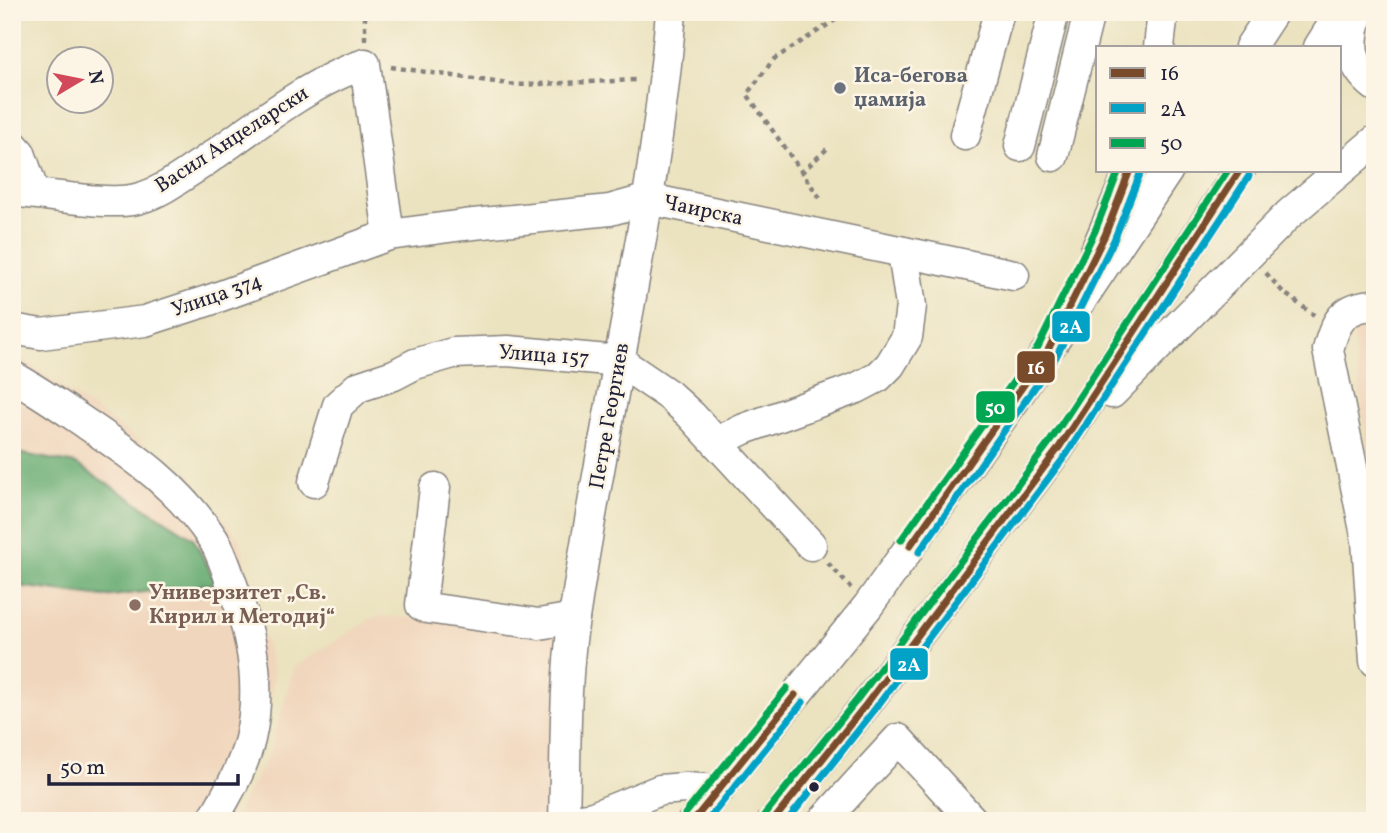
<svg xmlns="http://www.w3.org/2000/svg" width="1387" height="833" viewBox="0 0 1387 833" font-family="Vollkorn,serif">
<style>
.built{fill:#f0d6bc}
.forest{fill:#67ac72;stroke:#446756;stroke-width:2}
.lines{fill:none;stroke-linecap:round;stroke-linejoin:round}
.minor-casing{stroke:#86827d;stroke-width:33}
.path{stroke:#86827d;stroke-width:4.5;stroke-dasharray:5 5;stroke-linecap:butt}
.minor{stroke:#fff;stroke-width:30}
.bus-1-casing{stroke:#fcf5e5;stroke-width:12}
.bus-2-casing{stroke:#fcf5e5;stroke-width:12}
.bus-3-casing{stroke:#fcf5e5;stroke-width:12}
.bus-1{stroke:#7a4b2a;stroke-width:7}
.bus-2{stroke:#02a2c7;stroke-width:7}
.bus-3{stroke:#00a651;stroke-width:7}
.worship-dot{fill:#6b7280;stroke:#fcf5e5;stroke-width:2.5}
.education-dot{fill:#8d6e63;stroke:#fcf5e5;stroke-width:2.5}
.bus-dot{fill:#22223b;stroke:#fcf5e5;stroke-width:2.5}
.labels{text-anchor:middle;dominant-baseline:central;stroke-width:5;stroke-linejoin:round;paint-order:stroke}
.worship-label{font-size:21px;font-weight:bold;fill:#5b616d;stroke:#fcf5e5;text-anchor:start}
.street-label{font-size:21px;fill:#22223b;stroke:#fcf5e5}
.education-label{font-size:21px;font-weight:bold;fill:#785e54;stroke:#fcf5e5;text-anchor:start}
.line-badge{stroke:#fcf5e5;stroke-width:2.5}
.badge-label{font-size:19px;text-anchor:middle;font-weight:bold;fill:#fff}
</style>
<rect width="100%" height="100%" fill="#fcf5e5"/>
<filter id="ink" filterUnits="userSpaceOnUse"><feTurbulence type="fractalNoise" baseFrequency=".0143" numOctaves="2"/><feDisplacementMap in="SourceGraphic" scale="14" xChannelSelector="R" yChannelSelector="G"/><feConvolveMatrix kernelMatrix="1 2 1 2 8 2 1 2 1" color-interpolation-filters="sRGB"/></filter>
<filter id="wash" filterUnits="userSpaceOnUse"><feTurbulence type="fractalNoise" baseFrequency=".00686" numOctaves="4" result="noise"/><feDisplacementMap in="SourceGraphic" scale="28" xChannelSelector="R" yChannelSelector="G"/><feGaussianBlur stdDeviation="1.57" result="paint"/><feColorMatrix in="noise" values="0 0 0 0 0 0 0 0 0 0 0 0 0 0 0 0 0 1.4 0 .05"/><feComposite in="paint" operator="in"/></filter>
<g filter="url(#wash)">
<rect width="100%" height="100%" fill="#ebe2bf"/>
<g class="built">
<polygon points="1369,325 1375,325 1375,517 1353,334"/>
<polygon points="12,355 22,359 190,476 240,539 273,672 269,716 258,752 226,821 12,821"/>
<polygon points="376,616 573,626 564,821 232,821 269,754 294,667"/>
</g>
<polygon class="forest" points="12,452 76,464 193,538 216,583 104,597 12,585"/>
</g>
<g filter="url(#ink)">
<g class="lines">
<g class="minor-casing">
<g id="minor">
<path d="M1358,12C1349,43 1348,65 1375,86"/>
<polyline points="1159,47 1163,12"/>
<polyline points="1250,47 1273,12"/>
<polyline points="1319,47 1341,12"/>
<polyline points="965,135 999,12"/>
<polyline points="12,144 20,153 34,193"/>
<polyline points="1020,146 1054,12"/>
<polyline points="1053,156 1087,21 1085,12"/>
<path d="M12,191C44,194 113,207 140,198C162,192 182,176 201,164C249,131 310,81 365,64L389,235"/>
<polyline points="1095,253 1130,170"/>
<path d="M1375,305C1343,306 1335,322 1328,350L1367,540L1375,661"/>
<polyline points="12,329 41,334 145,321 210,300 389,235 464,225 610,210 649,199 1014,275"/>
<path d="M12,376C39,391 63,408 88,425C138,459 179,488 213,539C224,556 229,579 237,598C254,643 261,691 250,739C243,768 227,795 212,821"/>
<polyline points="1112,393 1289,214 1375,141"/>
<polyline points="717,442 744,429 857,388 878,377 890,365 907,337 911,306 903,252"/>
<polyline points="314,482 338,405 358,387 394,375 415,364 453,353 508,351 619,361 669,395 691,415 811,545"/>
<polyline points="435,488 421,605 427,608 539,624 574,618"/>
<path d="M564,821C566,758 564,687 573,625C603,420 654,219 671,12"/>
<polyline points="568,821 593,817 660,790 685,788 719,790"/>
<polyline points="693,821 868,606 1013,402 1168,170"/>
<polyline points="773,821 864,707 1058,449 1240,170"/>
<polyline points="823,821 898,739 973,821"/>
</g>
</g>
<g class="path">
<polyline points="365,40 365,12"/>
<polyline points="391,67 516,85 637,80"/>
<polyline points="801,173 830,146"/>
<polyline points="820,198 747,94 774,59 848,12"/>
<polyline points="1266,273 1283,292 1314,315"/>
<polyline points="828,563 851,588"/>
</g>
<use href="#minor" class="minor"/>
<g class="bus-1-casing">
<g id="bus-1">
<polyline points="910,546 1047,352 1105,235 1130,170"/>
<polyline points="693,821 795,695"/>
<polyline points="773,821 864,707 1058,449 1240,170"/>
</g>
</g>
<g class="bus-2-casing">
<g id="bus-2">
<polyline points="919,552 1056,357 1114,240 1140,174"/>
<polyline points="707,821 803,702"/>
<polyline points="787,821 872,713 1066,455 1249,176"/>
</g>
</g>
<g class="bus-3-casing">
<g id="bus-3">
<polyline points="901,540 1038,347 1095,231 1119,170"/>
<polyline points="685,814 787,688"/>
<polyline points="765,814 856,701 1049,443 1228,170"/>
</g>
</g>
<use href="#bus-1" class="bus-1"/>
<use href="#bus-2" class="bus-2"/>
<use href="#bus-3" class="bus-3"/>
</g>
</g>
<circle class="worship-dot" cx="840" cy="88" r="7"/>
<circle class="education-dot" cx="135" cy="605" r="7"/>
<circle class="bus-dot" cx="814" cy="787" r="6"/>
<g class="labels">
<g class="worship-label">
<text x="854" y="76">Иса-бегова<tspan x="854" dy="24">џамија</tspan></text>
</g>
<g class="street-label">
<text transform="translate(232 140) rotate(-33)">Васил Анџеларски</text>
<text transform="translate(703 211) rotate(12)">Чаирска</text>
<text transform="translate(217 296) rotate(-19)">Улица 374</text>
<text transform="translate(544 356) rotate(4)">Улица 157</text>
<text transform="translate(610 416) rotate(-80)">Петре Георгиев</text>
</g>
<g class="education-label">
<text x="149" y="593">Универзитет „Св.<tspan x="149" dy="24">Кирил и Методиј“</tspan></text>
</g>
</g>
<g class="line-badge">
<rect x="1051" y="310" width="40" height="33" rx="7" fill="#02a2c7"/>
<rect x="1016" y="350" width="40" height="34" rx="7" fill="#7a4b2a"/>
<rect x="975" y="390" width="41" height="34" rx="7" fill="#00a651"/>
<rect x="889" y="647" width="40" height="34" rx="7" fill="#02a2c7"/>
</g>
<g class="badge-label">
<text x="1071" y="333">2A</text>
<text x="1036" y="374">16</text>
<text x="995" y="414">50</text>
<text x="909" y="671">2A</text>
</g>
<rect width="1387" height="833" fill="none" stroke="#fcf5e5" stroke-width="42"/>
<rect x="1096" y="46" width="245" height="126" fill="#fcf5e5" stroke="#a5a1a1" stroke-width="2"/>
<rect x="1110" y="68" width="35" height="10" fill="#7a4b2a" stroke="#a5a1a1" stroke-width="2"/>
<text x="1160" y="80" font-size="21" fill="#22223b">16</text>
<rect x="1110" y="103" width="35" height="10" fill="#02a2c7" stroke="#a5a1a1" stroke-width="2"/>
<text x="1160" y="116" font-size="21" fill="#22223b">2A</text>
<rect x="1110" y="138" width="35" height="10" fill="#00a651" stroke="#a5a1a1" stroke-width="2"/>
<text x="1160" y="150" font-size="21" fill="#22223b">50</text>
<g transform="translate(80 80) rotate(80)"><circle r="33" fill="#fcf5e5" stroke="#a5a1a1" stroke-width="2"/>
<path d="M0-5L12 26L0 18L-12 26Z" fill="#d1495b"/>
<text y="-10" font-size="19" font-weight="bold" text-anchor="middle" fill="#22223b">N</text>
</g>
<path d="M49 774v10h189v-10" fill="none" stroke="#22223b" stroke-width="3.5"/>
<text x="60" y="774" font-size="21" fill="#22223b" stroke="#fcf5e5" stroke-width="5" paint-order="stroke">50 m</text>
</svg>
